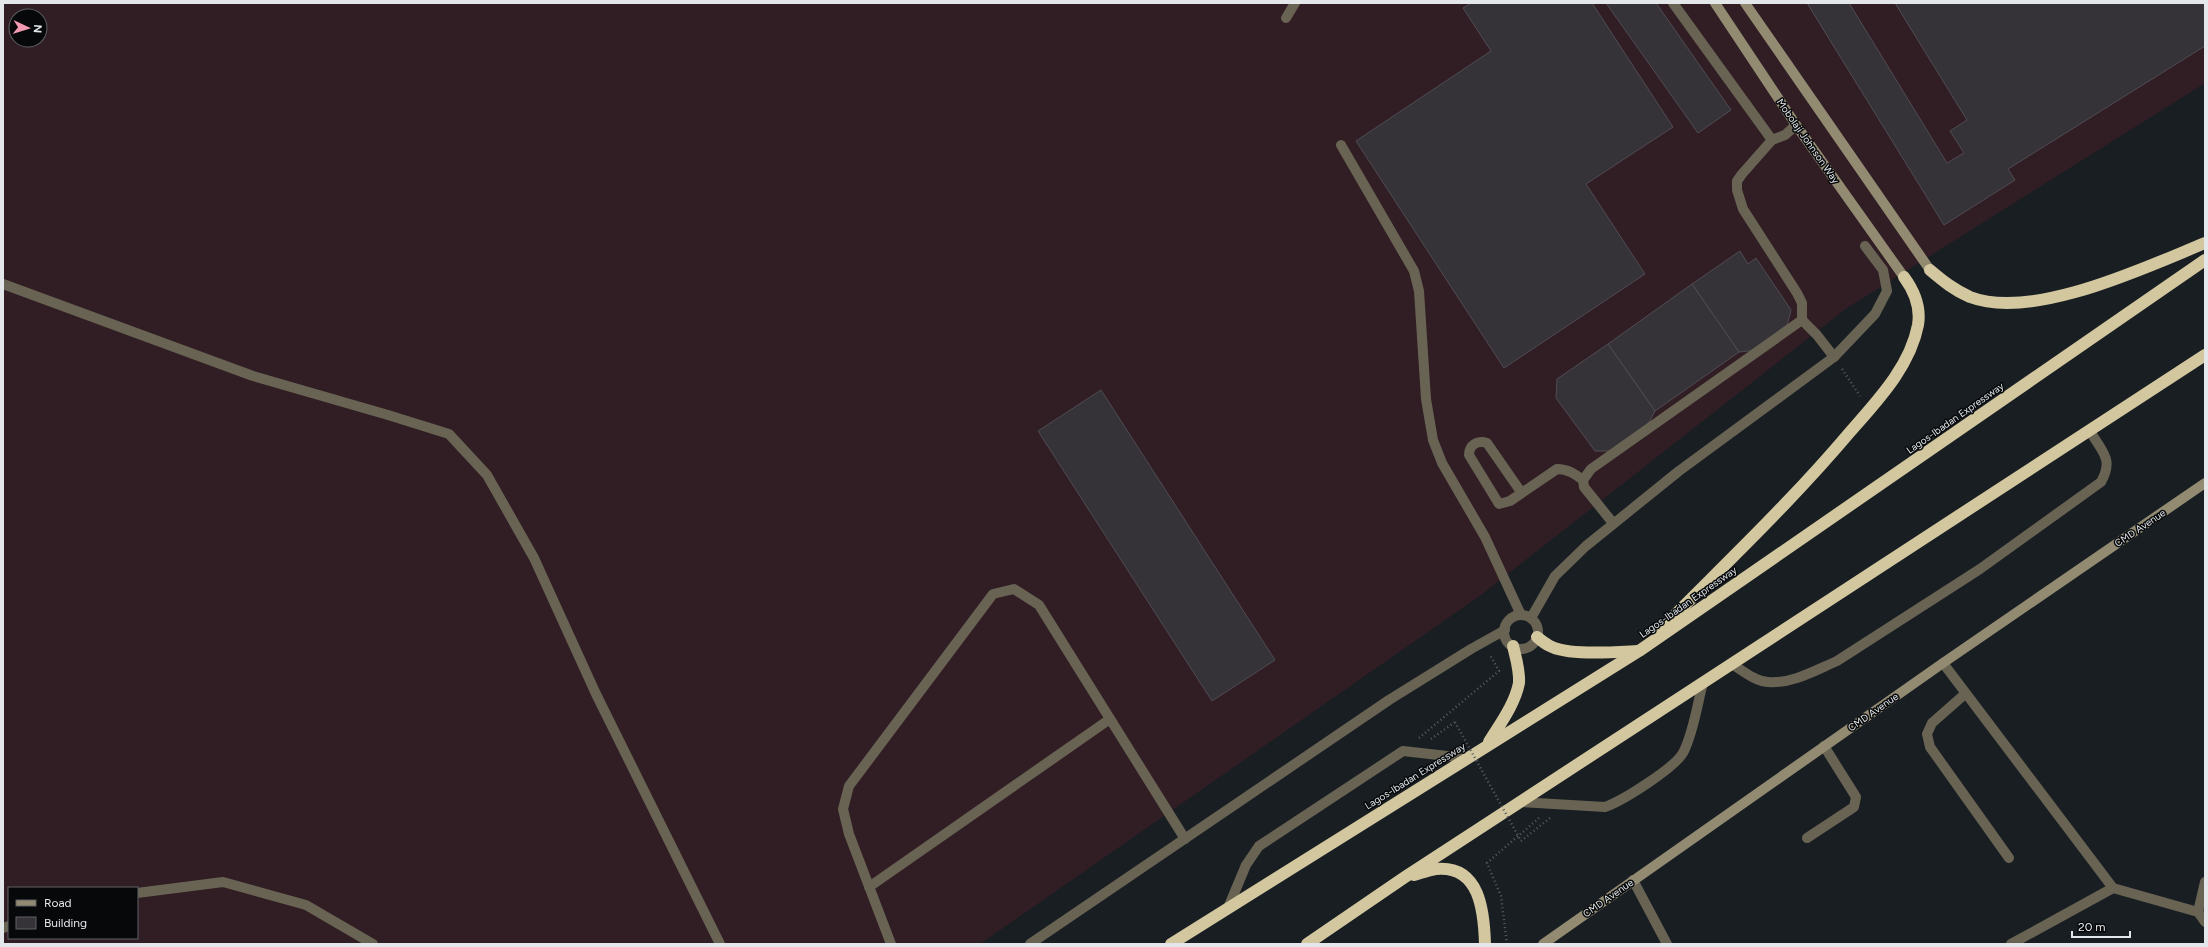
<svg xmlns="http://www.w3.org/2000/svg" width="2208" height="947" viewBox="0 0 2208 947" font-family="Figtree,sans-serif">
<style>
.industrial{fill:#311e24;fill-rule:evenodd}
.building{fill:#353238;stroke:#504c53}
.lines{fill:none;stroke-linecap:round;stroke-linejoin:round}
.path{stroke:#575c60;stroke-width:2.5;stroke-dasharray:1 3;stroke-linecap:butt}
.lane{stroke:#686353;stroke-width:10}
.street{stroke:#686353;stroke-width:10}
.secondary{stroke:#928b72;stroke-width:10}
.highway{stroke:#d2c79e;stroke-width:12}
.path-bridge{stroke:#575c60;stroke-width:2.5;stroke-dasharray:1 3;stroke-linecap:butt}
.labels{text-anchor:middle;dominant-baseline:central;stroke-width:3;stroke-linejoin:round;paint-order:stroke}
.street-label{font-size:10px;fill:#e3e7ea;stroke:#06080a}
</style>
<rect width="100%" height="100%" fill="#191e23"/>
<path class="industrial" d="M3,3H2205V83L1847,308L1481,595L980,944H3ZM16,16H40V40H16ZM9,888H137V938H9Z"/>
<g class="building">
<polygon points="1471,3 1592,3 1673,127 1586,184 1645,274 1504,368 1356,141 1491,51 1463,8"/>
<polygon points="1606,3 1656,3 1731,110 1698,133"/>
<polygon points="1807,3 1849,3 1947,163 1964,153 1950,131 1967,120 1895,3 2205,3 2205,46 2008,169 2015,180 1944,225"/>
<polygon points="1740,251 1748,264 1756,258 1791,310 1787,326 1758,350 1739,352 1692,284"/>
<polygon points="1692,284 1739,352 1655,411 1608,344"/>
<polygon points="1608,344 1655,411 1647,426 1612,451 1595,451 1556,398 1557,379"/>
<polygon points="1101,390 1275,660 1212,701 1038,431"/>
</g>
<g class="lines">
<g class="path">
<polyline points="1842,369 1860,396"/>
<polyline points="1419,738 1499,671 1490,655"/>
<polyline points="1431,739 1455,722"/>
<polyline points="1521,841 1550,818"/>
<polyline points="1507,944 1501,896 1487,863 1539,818"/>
</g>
<g class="lane">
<polyline points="1673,3 1772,140"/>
<polyline points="1286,18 1295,3"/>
<polyline points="1341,145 1414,271 1419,291 1426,399 1433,440 1442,463 1485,537 1521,615"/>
<polyline points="3,284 253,376 388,415 449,434 487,475 534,558 596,694 720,944"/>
<polyline points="1802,320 1817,335 1834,357"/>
<path d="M1521,492L1487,443C1477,440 1469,445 1469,455L1499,504L1510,501L1557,469C1568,469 1575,474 1583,480"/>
<polyline points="1613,523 1584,487 1583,480 1591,469 1802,320 1802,303 1797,293 1743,209 1737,190 1737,181 1742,174 1772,140 1785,135 1796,125"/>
<polyline points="1531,618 1555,576 1586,546 1679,471 1834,357 1875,314 1887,291 1883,270 1865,246"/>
<path d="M1732,664C1743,671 1755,681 1768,682C1792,684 1816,670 1837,661L1980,569L2101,482C2114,459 2102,452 2090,431"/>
<polyline points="1965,694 1932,723 1927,734 1930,747 2009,858"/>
<path d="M1520,802L1605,807C1622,801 1677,767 1684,751C1694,730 1697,705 1703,683"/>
<polyline points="1807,838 1854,807 1856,797 1824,746"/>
<polyline points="1633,880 1667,944"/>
<polyline points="869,887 1110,719"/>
<polyline points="1228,908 1246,865 1259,846 1403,751 1465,758"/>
<polyline points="891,944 849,834 843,809 849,786 993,594 1014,589 1039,605 1185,839"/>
</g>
<g class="street">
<circle cx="1521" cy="632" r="17"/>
<polyline points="1943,663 2113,888"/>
<polyline points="2113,888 2198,912 2205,922"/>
<polyline points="137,893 223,882 306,905 373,944"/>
<polyline points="2198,912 2205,882"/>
<polyline points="3,928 9,926"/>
<polyline points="1030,944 1389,700 1471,649 1505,630"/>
<polyline points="2011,944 2113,888"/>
</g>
<g class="secondary">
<polyline points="1715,3 1796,125 1904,277"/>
<polyline points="1745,3 1930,270"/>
<polyline points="1543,944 1943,663 2205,483"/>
</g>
<g class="highway">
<path d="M1930,270C1943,281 1954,290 1970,297C2033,321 2146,267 2205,243"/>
<path d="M1661,629C1725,564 1791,502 1850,432C1877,401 1910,367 1918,325C1921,307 1915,292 1904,277"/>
<path d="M1537,637C1541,640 1545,644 1550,646C1568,656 1617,652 1637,651"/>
<path d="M1489,742C1500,724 1515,704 1519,683C1520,671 1516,658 1513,646"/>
<path d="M1414,875C1421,873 1429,870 1436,869C1480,865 1484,911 1485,944"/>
<polyline points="1171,944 1639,651 2205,260"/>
<polyline points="1307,944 1405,877 2205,355"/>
</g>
<polyline class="path-bridge" points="1455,722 1521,841"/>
</g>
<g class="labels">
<g class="street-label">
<text transform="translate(1808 141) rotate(55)">Mobolaji Johnson Way</text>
<text transform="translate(1955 418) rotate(-35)">Lagos-Ibadan Expressway</text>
<text transform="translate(2140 528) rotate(-34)">CMD Avenue</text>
<text transform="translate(1688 602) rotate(-35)">Lagos-Ibadan Expressway</text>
<text transform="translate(1873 712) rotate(-35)">CMD Avenue</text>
<text transform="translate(1415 776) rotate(-32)">Lagos-Ibadan Expressway</text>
<text transform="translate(1608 898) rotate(-35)">CMD Avenue</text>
</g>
</g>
<rect width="2208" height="947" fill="none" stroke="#e3e7ea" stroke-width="8"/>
<rect x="8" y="887" width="130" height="52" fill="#06080a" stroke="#5e6164"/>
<rect x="16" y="900" width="20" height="6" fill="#928b72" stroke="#5e6164"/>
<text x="44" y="907" font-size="12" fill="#e3e7ea">Road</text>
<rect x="16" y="917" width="20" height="12" fill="#353238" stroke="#5e6164"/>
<text x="44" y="927" font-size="12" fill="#e3e7ea">Building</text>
<g transform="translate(28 28) rotate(94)"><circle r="19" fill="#06080a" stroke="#5e6164"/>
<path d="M0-3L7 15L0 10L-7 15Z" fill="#f19ab2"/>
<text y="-6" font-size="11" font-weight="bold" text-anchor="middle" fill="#e3e7ea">N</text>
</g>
<path d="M2072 931v6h58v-6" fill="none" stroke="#e3e7ea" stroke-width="2"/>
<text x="2078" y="931" font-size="12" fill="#e3e7ea" stroke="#06080a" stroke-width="3" paint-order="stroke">20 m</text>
</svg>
